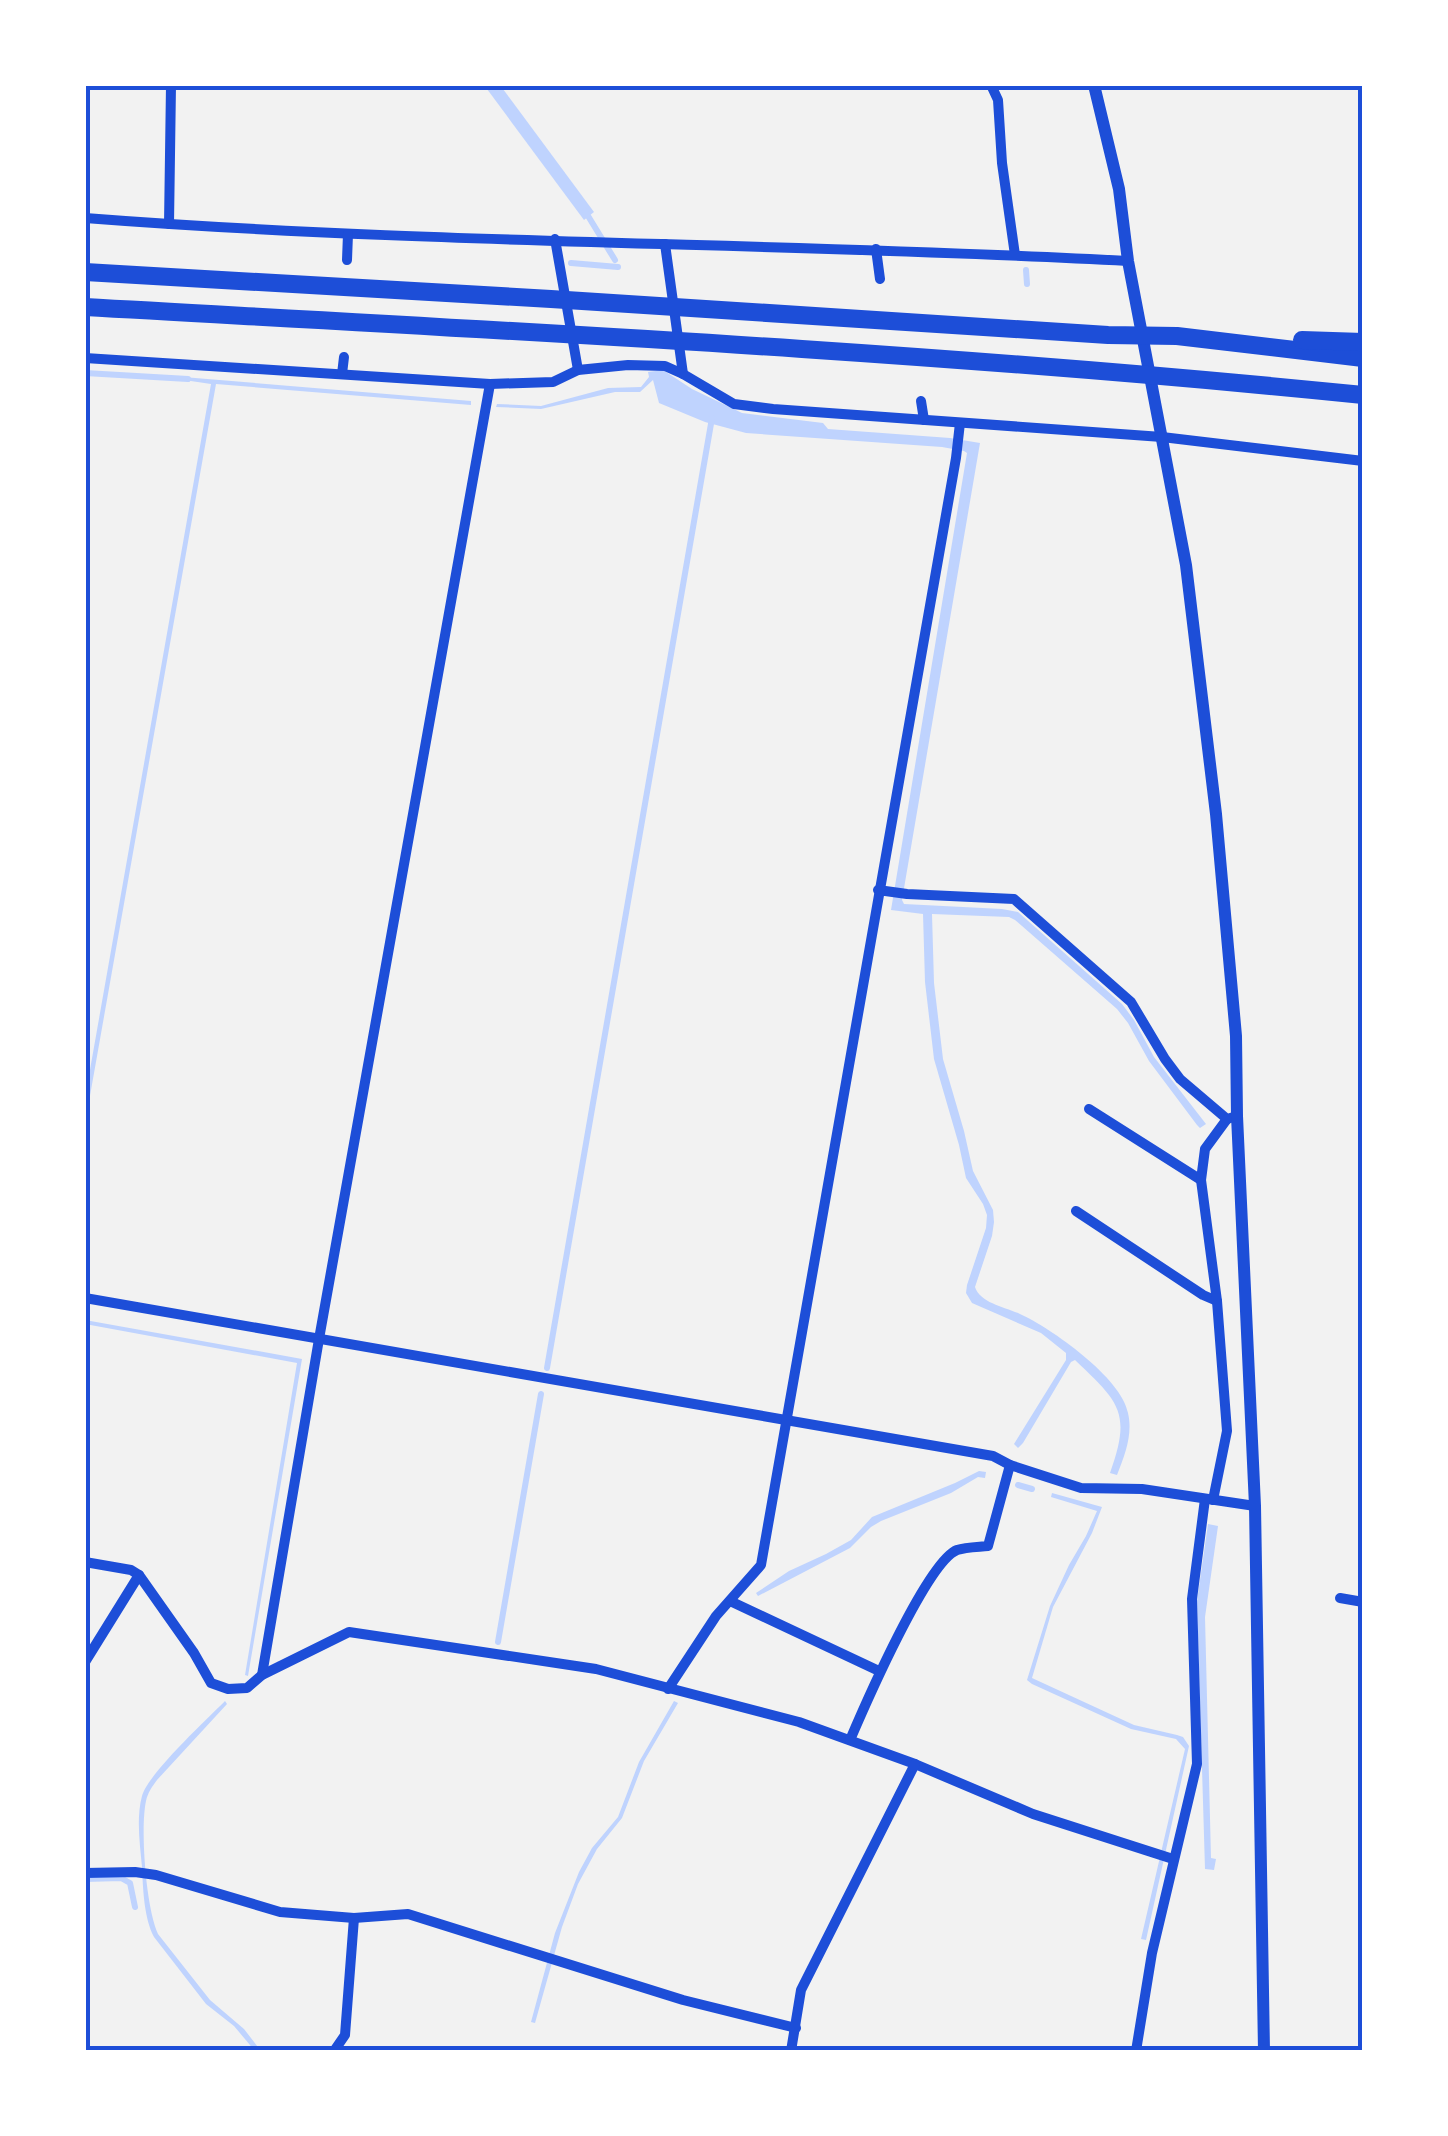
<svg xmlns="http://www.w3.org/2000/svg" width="1448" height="2136" viewBox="0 0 1448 2136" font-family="'Open Sans',sans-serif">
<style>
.water{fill:#bfd3fe}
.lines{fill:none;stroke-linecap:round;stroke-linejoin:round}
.stream{stroke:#bfd3fe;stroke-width:6}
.minor{stroke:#1d4ed8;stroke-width:10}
.tertiary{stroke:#1d4ed8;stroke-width:12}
.motorway{stroke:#1d4ed8;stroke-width:18}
.neatline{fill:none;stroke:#1d4ed8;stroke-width:4}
</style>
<rect width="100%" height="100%" fill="#f2f2f2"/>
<g class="water">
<polygon points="484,85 500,85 594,212 584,220"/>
<path d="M663,370L692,389L742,413L823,423L828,429L950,438L980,443L902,900L904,904L1002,909L1018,912L1122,1004L1134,1020L1154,1057L1206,1124L1200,1128L1197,1125L1149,1061L1128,1023L1117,1009L1015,920L1009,917L932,914L934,983L943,1059L964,1131L973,1171L993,1210L994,1222L992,1236L975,1287C980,1303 1005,1307 1020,1314C1051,1328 1122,1378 1128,1413C1133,1434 1125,1455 1117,1475L1110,1473C1132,1412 1119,1402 1075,1360L1071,1362L1023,1443L1018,1448L1014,1444L1066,1360V1353L1041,1333L972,1303L966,1293L967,1285L986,1228L987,1215L983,1204L966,1178L959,1145L934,1059L925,982L923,914L891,910L967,453L964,451L942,447L746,433L705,422L659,403L653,380L640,392H615L541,409L496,407L497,404L541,406L608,388L641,387L649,377L648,372Z"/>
<polygon points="183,377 471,401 471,405 216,384 85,1124 85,1098 211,384 184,380"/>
<polygon points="85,1320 302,1359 248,1676 245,1675 297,1363 85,1324"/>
<polygon points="979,1471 986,1472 985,1478 978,1477 951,1493 881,1521 871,1527 850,1548 758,1596 756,1593 789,1571 826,1554 851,1540 872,1517 955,1483"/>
<polygon points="1052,1493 1102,1507 1092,1533 1053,1607 1032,1678 1134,1725 1177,1735 1183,1737 1189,1746 1146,1940 1141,1939 1185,1749 1176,1739 1131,1729 1032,1684 1027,1680 1050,1606 1069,1565 1086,1536 1097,1511 1051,1497"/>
<polygon points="1208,1524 1218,1526 1205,1617 1211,1858 1216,1859 1214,1870 1205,1869 1197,1601"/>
<path d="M225,1701L227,1704L157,1780C152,1787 148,1792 146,1801C140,1829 146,1908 158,1934L210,2000L244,2029L261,2051H255L234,2026L206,2004L154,1937C144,1918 143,1889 142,1867C140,1845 136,1818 142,1796C148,1774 206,1720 225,1701Z"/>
<polygon points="674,1701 678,1703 644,1761 622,1818 597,1849 578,1884 562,1927 535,2023 531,2022 555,1933 579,1872 592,1848 618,1817 639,1762"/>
</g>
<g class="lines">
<g class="stream">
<polyline points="585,211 615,260"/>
<polyline points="571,263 618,267"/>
<polyline points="1026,270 1027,284"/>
<polyline points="85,373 188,379"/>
<polyline points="547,1368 712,418"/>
<polyline points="1018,1485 1032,1489"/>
<polyline points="498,1642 541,1394"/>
<polyline points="85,1879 121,1878 130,1883 135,1907"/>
</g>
<g class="minor">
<polyline points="991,85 998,100 1002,163 1015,255"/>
<polyline points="1363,85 1363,87"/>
<path d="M85,218C432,245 781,242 1128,261"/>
<polyline points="169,224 171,85"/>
<polyline points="555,239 578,370"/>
<polyline points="665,244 683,374"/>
<polyline points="876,249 880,279"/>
<polyline points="347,260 348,234"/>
<polyline points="85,358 490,384 553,382 578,370 628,365 665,366 683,374 734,404 773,409 1162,437 1363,461"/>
<polyline points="342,374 344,357"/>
<polyline points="921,401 924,420"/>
<polyline points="878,890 907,894 1014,899 1131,1002 1165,1059 1180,1079 1227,1119 1237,1116"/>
<polyline points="1089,1109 1201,1180"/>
<polyline points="1076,1211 1203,1295 1217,1301"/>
<polyline points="85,1298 993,1456 1010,1465 1081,1488 1142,1489 1255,1506"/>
<polyline points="1213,1500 1227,1431 1217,1301 1201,1180 1205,1149 1227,1119"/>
<polyline points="85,1562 131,1570 139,1575"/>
<polyline points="1340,1598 1363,1602"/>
<polyline points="730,1601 879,1671"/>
<polyline points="85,1662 139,1575 194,1653 211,1683 228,1689 247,1688 262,1675 349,1632 596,1669 799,1722 915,1764 1033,1814 1173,1859"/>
<polyline points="262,1675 319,1339 490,384"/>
<polyline points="668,1689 716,1616 761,1565 956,458 960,423"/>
<path d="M850,1740C865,1705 927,1562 957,1550C966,1547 979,1547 988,1546L1010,1465"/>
<polyline points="85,1873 135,1872 156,1875 280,1912 354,1918 408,1914 683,2000 796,2028"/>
<polyline points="334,2051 345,2035 354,1918"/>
<polyline points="791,2051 801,1990 915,1764"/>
<polyline points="1136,2051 1152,1953 1197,1764 1192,1599 1205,1499"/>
</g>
<polyline class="tertiary" points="1094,85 1119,189 1128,261 1186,565 1216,814 1236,1036 1237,1116 1255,1506 1264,2051"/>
<g class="motorway">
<polyline points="85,272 551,299 1108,335 1177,336 1363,358"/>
<path d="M85,307C511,331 938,352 1363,395"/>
<polyline points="1302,340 1363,342"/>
</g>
</g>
<rect width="1448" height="2136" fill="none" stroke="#ffffff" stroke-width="175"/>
<rect x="88" y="88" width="1272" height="1960" class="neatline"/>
</svg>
